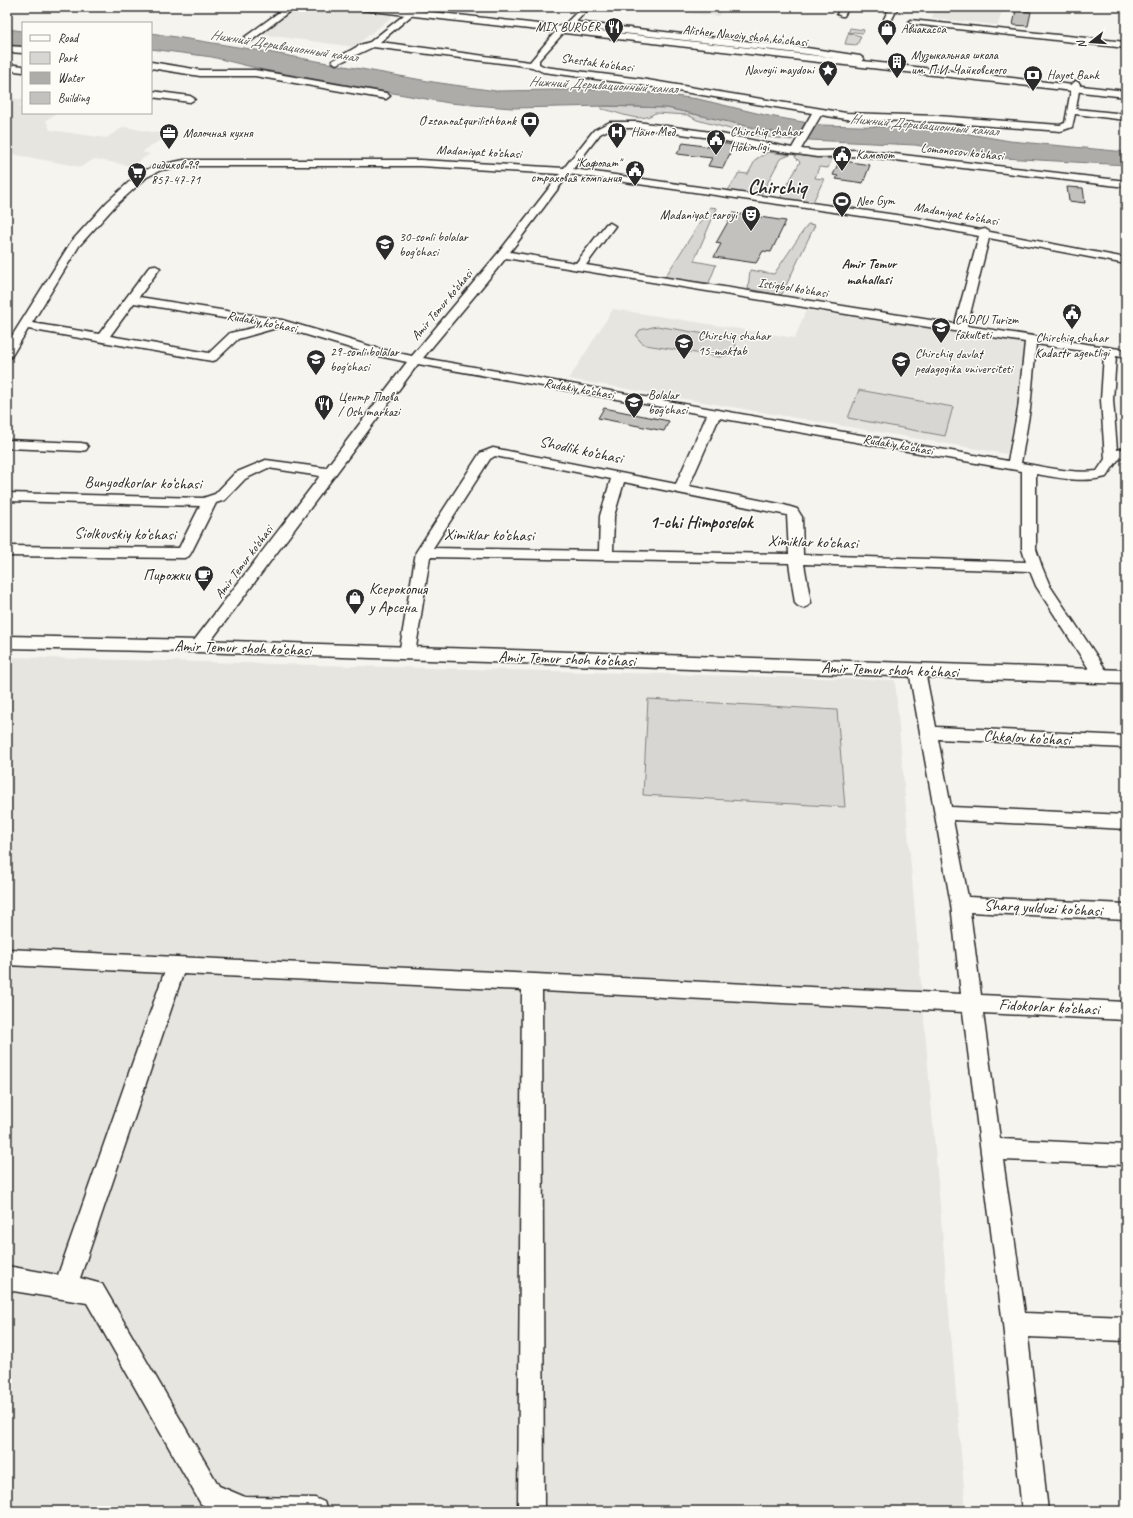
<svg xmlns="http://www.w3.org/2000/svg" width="1133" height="1518" viewBox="0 0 1133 1518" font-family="Caveat,sans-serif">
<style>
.built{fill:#e6e5e0}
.green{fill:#d7d6d2;stroke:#81807e}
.water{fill:#adaca9;stroke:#797877}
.building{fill:#c2c1be;stroke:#2b2b2b}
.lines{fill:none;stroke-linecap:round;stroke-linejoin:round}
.minor-casing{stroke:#2b2b2b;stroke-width:3}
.major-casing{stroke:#2b2b2b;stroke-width:3}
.minor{fill:#fdfcf7;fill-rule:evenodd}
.major{fill:#fdfcf7;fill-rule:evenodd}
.labels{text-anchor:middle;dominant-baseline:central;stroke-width:3;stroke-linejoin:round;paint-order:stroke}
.far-poi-label{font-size:13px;fill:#2b2b2b;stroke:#fdfcf7;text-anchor:start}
.far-street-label{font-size:13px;fill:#2b2b2b;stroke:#fdfcf7}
.far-water-label{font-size:14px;font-style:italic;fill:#585857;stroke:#fdfcf7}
.far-neighbourhood-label{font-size:14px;font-weight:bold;fill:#2b2b2b;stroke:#fdfcf7}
.street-label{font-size:16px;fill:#2b2b2b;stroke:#fdfcf7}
.poi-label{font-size:16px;fill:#2b2b2b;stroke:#fdfcf7;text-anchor:end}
.quarter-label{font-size:18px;font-weight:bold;fill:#2b2b2b;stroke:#fdfcf7}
.far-town-label{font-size:20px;font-weight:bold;fill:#2b2b2b;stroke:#fdfcf7}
</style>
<rect width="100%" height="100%" fill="#f5f4ef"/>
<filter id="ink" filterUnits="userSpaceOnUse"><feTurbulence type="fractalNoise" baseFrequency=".025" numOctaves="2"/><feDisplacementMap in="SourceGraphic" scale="8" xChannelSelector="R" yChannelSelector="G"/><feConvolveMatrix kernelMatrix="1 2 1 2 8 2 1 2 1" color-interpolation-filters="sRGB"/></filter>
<g filter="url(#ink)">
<g class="built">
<polygon points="296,7 317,7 393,16 354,47 260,34"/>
<polygon points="629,7 725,7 718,16"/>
<polygon points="936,7 1003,7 998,25 932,18"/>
<polygon points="7,97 23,100 23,103 18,106 23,107 23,113 57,113 46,120 50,130 106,138 124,127 168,135 142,152 150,154 132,166 94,159 81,167 7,153"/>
<polygon points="613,309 795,338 806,310 1028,343 1007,454 569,379"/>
<polygon points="7,657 895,680 966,1511 7,1511"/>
</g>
<g class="green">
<polygon points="850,28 864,30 863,33 854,32 849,33 861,36 857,45 845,44"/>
<path d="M601,106L667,108L793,136L792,140L752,135L697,120L688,115L655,113C639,125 618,111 601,109Z"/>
<polygon points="768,152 790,155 780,159 760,197 727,192 739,173 748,174 756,159"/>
<polygon points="796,155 832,159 828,168 819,167 815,178 824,179 812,204 779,200 800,162 795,157"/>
<polygon points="710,207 717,208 694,261 716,265 709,283 667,279 665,277"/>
<polygon points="808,224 815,225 782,294 775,297 775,294 748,289 750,270 774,274"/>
<polygon points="657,326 729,338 734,341 737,348 732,354 720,357 646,345 641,342 636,336 640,330"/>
<polygon points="859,390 953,407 945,436 848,418"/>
<polygon points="648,699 837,710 845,807 643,795"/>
</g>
<g class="water">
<polygon points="7,29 23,31 23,47 7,47"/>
<polygon points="151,33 256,50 433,82 496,91 621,89 698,99 769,116 820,125 934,128 1010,141 1126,152 1126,165 986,157 915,145 809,140 667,108 608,106 512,108 449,103 264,70 212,57 151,49"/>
</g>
<g class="building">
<polygon points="1016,10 1031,12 1028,26 1013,25"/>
<polygon points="683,143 717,148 720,143 734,145 723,168 708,166 712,158 677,154"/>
<polygon points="844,161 870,165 863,183 836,179 838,176 833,175 838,164 842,165"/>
<polygon points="1067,187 1083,188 1085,203 1069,201"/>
<polygon points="733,213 786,221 771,252 763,251 756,263 714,257 721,244 716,243"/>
<polygon points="604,408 669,421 664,431 598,418"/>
</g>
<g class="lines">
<g class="minor-casing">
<g id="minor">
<polygon points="286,7 295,7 251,41 245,41 245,37"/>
<path d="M582,7H590L576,22L807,48L860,56L864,59L860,62L807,54L571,27L567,29L539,60V64L545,67L641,79L846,113L937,116L1060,125L1065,123L1072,84L1076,81L1080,84L1076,109L1126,114V120L1075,114L1072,127L1061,131L937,122L846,119L821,115L801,149L817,151L860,150L1126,181V187L860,156L817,157L763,149L711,138L637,128H612L600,134L573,169L917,218L981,230L985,229L990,232L1126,258V264L989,238L967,326L1126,350V358L1116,356L1113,400L1117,450L1126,448V456L1118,460L1106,477C1083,483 1059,478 1036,474V549L1042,567L1050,586L1110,676L1108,680L1102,682L1096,680L1036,586L1030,571L804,564L811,603L808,606L803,608L798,606L795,603L789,563L430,557L415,654L413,658L407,659L401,658L399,654L416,552L480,453L493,448L676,484L707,415L418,364L204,650L198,651L192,650L190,646L320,476L268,468L245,479L225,500L216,503L191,553L189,556L184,558L7,556V546L179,548L200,506L7,501V493L203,498L215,494L235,473L266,460L326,468L407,362L374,355L280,327L238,339L216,360L212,361L28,329L11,357L7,358V344L71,242L107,202L139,173L155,166L184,160H420L564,168L594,130L610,122H637L711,132L792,148L812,113L641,85L543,72L532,67L373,47L339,63L336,64L332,61L360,45L370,42L409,11H412V15L380,42L530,62L561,25L567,22ZM184,166H420L560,174L499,252L412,356L380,349L282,320L139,297L160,268L154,265L150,266L99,334L32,323L79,246L115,206L147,177L161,170ZM569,174L917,224L979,236L955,324L586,265L615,226L610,223L606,224L576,263L510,252ZM506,258L852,315L1025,342L1018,409L1008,461L423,358ZM134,303L265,325L230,333L209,353L110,336ZM1036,344L1104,354L1101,400L1105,459L1097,471C1072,474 1046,467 1021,463L1030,409ZM719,418L1022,471V549L1026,562L803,555L802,517L797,509L784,505L689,486ZM495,456L611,479L600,516L599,551L433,548L490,459ZM624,482L787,515L789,554L613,551L614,516Z"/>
<polygon points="841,7 849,7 844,16 841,16 837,14"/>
<polygon points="890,7 898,7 892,19 888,21 884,19"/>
<polygon points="910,20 1126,42 1126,48 913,24 909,22"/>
<polygon points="7,46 23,47 23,53 7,52"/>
<polygon points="151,62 200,70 255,70 386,93 390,96 386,99 255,76 200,76 151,68"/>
<polygon points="7,64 23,66 23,72 7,70"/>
<polygon points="151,91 190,96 195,99 190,102 151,97"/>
<polygon points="7,440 81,443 86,444 88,447 86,450 81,451 7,448"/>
<polygon points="917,666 923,667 925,671 936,727 1126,736 1126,748 938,739 951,807 1126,815 1126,829 953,820 968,897 1126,904 1126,920 970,912 981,995 1126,1002 1126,1020 983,1013 1000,1139 1126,1145 1126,1165 1003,1160 1025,1313 1126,1317 1126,1341 1028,1337 1048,1511 1022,1511 1003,1324 963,1012 542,991 544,1511 518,1511 522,990 183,974 80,1278 102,1284 219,1486 245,1497 315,1498 324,1502 328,1511 216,1511 201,1504 87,1303 7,1290 7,1266 58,1275 164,973 7,965 7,949 961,994 951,904 909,671 911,667"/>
</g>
</g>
<g class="major-casing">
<g id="major">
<polygon points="357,7 388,7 1126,91 1126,97 362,10"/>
<polygon points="7,636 198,640 1126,670 1126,684 198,652 7,648"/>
</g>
</g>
<use href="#minor" class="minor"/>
<use href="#major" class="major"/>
</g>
</g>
<defs>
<g id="restaurant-pin" transform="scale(1)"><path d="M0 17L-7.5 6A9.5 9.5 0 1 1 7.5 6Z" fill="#2b2b2b" stroke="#fdfcf7"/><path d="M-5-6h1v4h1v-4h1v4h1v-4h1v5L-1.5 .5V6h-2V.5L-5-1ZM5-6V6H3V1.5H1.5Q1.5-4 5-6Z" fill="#fff"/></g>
<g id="shop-pin" transform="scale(1)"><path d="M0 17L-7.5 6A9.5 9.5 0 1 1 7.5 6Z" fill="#2b2b2b" stroke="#fdfcf7"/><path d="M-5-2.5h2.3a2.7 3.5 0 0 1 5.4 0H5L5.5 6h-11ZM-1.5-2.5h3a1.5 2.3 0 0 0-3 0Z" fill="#fff"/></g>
<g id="building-pin" transform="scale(1)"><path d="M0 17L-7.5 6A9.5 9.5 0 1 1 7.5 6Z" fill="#2b2b2b" stroke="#fdfcf7"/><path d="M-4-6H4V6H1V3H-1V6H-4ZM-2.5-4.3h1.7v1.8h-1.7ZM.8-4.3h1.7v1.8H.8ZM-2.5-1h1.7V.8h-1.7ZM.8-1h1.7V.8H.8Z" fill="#fff"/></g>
<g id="sight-pin" transform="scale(1)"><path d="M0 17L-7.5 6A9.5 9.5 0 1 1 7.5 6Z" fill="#2b2b2b" stroke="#fdfcf7"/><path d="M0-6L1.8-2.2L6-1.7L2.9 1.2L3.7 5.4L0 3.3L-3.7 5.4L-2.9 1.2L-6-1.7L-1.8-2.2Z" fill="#fff"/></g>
<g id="bank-pin" transform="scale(1)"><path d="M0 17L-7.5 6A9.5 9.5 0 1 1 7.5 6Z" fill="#2b2b2b" stroke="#fdfcf7"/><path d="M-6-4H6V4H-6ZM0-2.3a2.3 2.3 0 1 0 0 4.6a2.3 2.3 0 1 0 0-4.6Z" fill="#fff"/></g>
<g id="hospital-pin" transform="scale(1)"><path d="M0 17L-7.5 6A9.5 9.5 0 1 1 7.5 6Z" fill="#2b2b2b" stroke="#fdfcf7"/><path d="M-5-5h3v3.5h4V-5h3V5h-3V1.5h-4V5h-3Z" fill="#fff"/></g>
<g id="office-pin" transform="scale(1)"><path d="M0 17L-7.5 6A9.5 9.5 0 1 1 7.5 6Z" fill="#2b2b2b" stroke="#fdfcf7"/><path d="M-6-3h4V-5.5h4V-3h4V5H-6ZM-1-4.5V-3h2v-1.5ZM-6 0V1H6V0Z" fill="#fff"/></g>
<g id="civic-pin" transform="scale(1)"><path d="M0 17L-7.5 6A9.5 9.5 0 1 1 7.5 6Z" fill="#2b2b2b" stroke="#fdfcf7"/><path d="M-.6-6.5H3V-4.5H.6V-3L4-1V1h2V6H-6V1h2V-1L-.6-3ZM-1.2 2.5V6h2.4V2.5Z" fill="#fff"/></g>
<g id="supermarket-pin" transform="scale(1)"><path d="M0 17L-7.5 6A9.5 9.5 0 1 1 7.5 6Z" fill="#2b2b2b" stroke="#fdfcf7"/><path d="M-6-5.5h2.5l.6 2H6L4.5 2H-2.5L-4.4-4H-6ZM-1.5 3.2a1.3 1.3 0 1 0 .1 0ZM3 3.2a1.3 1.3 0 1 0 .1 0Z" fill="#fff"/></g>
<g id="stadium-pin" transform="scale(1)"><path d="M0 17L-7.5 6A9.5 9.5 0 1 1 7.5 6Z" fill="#2b2b2b" stroke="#fdfcf7"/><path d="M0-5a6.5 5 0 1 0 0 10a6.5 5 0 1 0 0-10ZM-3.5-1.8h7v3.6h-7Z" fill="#fff"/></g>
<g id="theatre-pin" transform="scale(1)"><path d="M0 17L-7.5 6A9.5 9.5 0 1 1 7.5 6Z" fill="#2b2b2b" stroke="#fdfcf7"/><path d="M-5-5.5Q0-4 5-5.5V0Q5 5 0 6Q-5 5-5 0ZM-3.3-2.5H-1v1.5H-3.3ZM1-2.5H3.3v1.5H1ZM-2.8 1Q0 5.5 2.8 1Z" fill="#fff"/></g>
<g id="school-pin" transform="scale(1)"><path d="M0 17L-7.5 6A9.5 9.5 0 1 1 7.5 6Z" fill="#2b2b2b" stroke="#fdfcf7"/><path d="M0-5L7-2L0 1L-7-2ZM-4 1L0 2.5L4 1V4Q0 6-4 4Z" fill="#fff"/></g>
<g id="university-pin" transform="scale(1)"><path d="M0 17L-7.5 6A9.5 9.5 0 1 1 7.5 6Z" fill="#2b2b2b" stroke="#fdfcf7"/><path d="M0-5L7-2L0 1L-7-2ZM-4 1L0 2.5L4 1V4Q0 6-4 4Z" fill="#fff"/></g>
<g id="cafe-pin" transform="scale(1)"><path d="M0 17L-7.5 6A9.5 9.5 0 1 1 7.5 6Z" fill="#2b2b2b" stroke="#fdfcf7"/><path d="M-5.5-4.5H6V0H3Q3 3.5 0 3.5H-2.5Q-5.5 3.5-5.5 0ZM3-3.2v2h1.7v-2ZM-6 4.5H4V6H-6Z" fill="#fff"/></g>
</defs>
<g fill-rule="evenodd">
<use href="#restaurant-pin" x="614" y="27"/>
<use href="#shop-pin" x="887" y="29"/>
<use href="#building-pin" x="897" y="62"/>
<use href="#sight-pin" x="828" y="70"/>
<use href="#bank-pin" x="1033" y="75"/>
<use href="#bank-pin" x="530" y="121"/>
<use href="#hospital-pin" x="617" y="132"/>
<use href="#office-pin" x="169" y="133"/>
<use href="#civic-pin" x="716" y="139"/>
<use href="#civic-pin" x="842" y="155"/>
<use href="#civic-pin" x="635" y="170"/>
<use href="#supermarket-pin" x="137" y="172"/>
<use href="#stadium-pin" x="842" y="201"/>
<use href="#theatre-pin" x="751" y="215"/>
<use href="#school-pin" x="385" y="244"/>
<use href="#civic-pin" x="1072" y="313"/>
<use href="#university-pin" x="941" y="327"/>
<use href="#school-pin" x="684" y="343"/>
<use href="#school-pin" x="316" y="359"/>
<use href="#university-pin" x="901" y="361"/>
<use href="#school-pin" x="634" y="402"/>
<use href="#restaurant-pin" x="324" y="404"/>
<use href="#cafe-pin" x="204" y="575"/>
<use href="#shop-pin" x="355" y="598"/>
</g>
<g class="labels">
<g class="far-poi-label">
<text x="600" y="27" text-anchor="end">MIX BURGER</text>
<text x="901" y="29">Авиакасса</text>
<text x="911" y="55">Музыкальная школа<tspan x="911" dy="15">им. П.И. Чайковского</tspan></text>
<text x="814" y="70" text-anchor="end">Navoyii maydoni</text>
<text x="1047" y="75">Hayot Bank</text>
<text x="516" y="121" text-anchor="end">Oʻzsanoatqurilishbank</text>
<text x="631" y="132">Нано Мед</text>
<text x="730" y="132">Chirchiq shahar<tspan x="730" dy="15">Hokimligi</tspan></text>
<text x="183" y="133">Молочная кухня</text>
<text x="856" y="155">Камолот</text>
<text x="621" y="163" text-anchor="end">"Кафолат"<tspan x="621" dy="15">страховая компания</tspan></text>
<text x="151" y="165">сидиков 99<tspan x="151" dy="15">857-47-71</tspan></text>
<text x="856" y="201">Neo Gym</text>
<text x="737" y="215" text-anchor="end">Madaniyat saroyi</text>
<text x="399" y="237">30-sonli bolalar<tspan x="399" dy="15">bog'chasi</tspan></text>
<text x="955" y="320">ChDPU Turizm<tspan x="955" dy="15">fakulteti</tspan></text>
<text x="698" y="336">Chirchiq shahar<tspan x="698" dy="15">15-maktab</tspan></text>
<text x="1072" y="338" text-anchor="middle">Chirchiq shahar<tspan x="1072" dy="15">Kadastr agentligi</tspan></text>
<text x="330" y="352">29-sonli bolalar<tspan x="330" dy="15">bog'chasi</tspan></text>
<text x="915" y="354">Chirchiq davlat<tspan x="915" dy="15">pedagogika universiteti</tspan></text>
<text x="648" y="395">Bolalar<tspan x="648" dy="15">bog'chasi</tspan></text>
<text x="338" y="397">Центр Плова<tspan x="338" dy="15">/ Osh markazi</tspan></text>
</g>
<g class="far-street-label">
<text transform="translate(745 36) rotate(6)">Alisher Navoiy shoh koʻchasi</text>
<text transform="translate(597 63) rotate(8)">Shestak ko'chasi</text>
<text transform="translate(479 152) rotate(3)">Madaniyat ko‘chasi</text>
<text transform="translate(962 152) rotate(6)">Lomonosov ko‘chasi</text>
<text transform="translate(956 214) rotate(10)">Madaniyat ko‘chasi</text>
<text transform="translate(793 288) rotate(9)">Istiqbol ko‘chasi</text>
<text transform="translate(442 305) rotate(-50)">Amir Temur ko‘chasi</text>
<text transform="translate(262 322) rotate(11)">Rudakiy ko‘chasi</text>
<text transform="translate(579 389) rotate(10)">Rudakiy ko‘chasi</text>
<text transform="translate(898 445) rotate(10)">Rudakiy ko‘chasi</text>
<text transform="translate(244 562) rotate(-53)">Amir Temur ko‘chasi</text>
</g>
<g class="far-water-label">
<text transform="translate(284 46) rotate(9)">Нижний Деривационный канал</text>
<text transform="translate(603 85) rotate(3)">Нижний Деривационный канал</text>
<text transform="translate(924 125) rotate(5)">Нижний Деривационный канал</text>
</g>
<g class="far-neighbourhood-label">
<text x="869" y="263">Amir Temur<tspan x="869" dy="16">mahallasi</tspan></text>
</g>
<g class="street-label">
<text transform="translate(581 450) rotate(12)">Shodlik ko‘chasi</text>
<text transform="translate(143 483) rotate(1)">Bunyodkorlar ko‘chasi</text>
<text transform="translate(125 534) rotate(1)">Siolkovskiy ko‘chasi</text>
<text transform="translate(489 535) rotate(1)">Ximiklar ko‘chasi</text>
<text transform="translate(813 542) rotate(2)">Ximiklar ko‘chasi</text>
<text transform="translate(243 648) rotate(2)">Amir Temur shoh ko‘chasi</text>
<text transform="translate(567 659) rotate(2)">Amir Temur shoh ko‘chasi</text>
<text transform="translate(890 670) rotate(2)">Amir Temur shoh ko‘chasi</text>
<text transform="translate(1027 738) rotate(3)">Chkalov ko‘chasi</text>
<text transform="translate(1043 908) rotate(3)">Sharq yulduzi ko‘chasi</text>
<text transform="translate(1049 1007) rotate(3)">Fidokorlar ko‘chasi</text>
</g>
<g class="poi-label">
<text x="190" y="575">Пирожки</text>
<text x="369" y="589" text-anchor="start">Ксерокопия<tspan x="369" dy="18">у Арсена</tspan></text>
</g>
<g class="quarter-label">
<text x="701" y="522">1-chi Himposelok</text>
</g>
<g class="far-town-label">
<text x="777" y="187">Chirchiq</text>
</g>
</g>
<rect width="1133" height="1518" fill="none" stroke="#fdfcf7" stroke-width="24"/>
<rect x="12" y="12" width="1109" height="1494" fill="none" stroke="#2b2b2b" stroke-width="1.5" filter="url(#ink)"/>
<rect x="22" y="22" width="130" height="92" fill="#fdfcf7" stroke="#a9a8a5"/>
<rect x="30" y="35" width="20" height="6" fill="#fdfcf7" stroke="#a9a8a5"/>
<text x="58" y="42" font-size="12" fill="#2b2b2b">Road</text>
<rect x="30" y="52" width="20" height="12" fill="#d7d6d2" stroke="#a9a8a5"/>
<text x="58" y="62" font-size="12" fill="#2b2b2b">Park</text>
<rect x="30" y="72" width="20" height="12" fill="#adaca9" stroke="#a9a8a5"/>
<text x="58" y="82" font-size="12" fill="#2b2b2b">Water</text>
<rect x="30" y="92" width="20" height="12" fill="#c2c1be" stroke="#a9a8a5"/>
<text x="58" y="102" font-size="12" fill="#2b2b2b">Building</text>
<g transform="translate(1091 42) rotate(253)" stroke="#fdfcf7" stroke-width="3" paint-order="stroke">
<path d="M0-3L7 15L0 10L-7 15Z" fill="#2b2b2b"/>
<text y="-6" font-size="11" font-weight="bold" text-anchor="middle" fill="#2b2b2b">N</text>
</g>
</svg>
